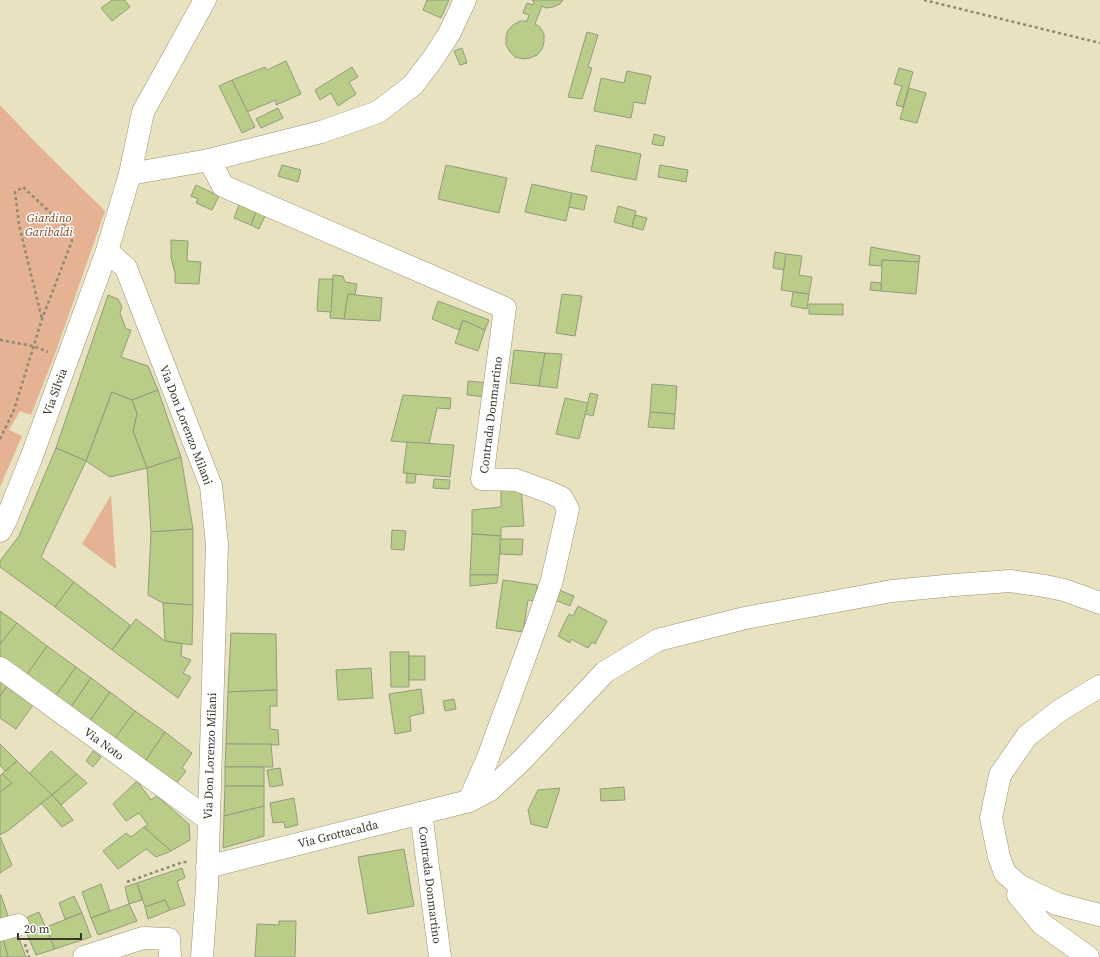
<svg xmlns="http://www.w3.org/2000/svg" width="1100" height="957" viewBox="0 0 1100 957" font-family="'Source Serif 4',serif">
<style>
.green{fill:#e6b294}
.building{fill:#b9cd89;stroke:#929c7d}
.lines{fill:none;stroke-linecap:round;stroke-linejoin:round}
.minor-casing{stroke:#999373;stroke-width:23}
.path{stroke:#8e8972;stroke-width:2.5;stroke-dasharray:3 3;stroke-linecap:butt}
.minor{stroke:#fff;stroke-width:22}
.labels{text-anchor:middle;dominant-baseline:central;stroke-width:3;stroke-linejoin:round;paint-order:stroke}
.park-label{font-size:12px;font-style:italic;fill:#81441c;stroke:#fff}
.street-label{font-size:12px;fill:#3a372a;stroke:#fff}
</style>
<rect width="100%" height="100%" fill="#e9e2c0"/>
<g class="green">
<polygon points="0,105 37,144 105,211 55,354 31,415 20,411 9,430 22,436 0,487"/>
<polygon points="111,495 116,569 82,544"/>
</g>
<g class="building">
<polygon points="112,0 125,0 130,7 112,21 101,8"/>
<polygon points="427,0 449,0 441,18 423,10"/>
<polygon points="532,0 563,0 560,4 553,7 546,8 542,6 535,24 540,27 544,34 544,42 542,49 537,55 530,58 523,59 515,57 510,52 506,45 506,37 508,30 513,25 520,21 527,21 529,15 523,13 527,3 533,5 534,2"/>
<polygon points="587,32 598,35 588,67 592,68 582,99 568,97"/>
<polygon points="462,48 467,63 460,65 454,51"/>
<polygon points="286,61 301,94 276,105 276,100 247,112 232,80 265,67 267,70"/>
<polygon points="352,67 358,77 349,82 356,94 338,106 331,93 320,100 315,90"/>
<polygon points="899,68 913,72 903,107 896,105 902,86 894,84"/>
<polygon points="627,71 651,76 645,104 634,102 631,118 594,111 601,78 624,83"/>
<polygon points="232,80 255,127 242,133 219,86"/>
<polygon points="909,88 926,93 917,123 900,119"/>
<polygon points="278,108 283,118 261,128 256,119"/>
<polygon points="654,134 665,137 663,146 652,144"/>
<polygon points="596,145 641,154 636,180 591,171"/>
<polygon points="282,165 301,170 298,182 278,176"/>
<polygon points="446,165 507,178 499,213 438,199"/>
<polygon points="660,165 688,170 686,182 658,177"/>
<polygon points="532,184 572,193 566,221 525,212"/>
<polygon points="196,185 219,196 212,210 196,203 198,199 191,196"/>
<polygon points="572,193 587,196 584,210 569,207"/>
<polygon points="239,205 256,212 251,225 234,218"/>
<polygon points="618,206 636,211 632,227 614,222"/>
<polygon points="256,212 265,216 259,229 251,225"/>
<polygon points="635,215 647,218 643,230 632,227"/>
<polygon points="171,240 188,241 187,261 201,262 199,284 175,283 175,273 171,258"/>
<polygon points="871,247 920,256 919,262 882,260 882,266 869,265"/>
<polygon points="775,252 786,254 784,270 773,268"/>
<polygon points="786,254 802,256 799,275 812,277 809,294 781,290"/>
<polygon points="882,260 919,262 916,294 881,291"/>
<polygon points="333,275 343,276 345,282 357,284 355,295 348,294 344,319 330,318"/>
<polygon points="319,279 333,279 331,312 317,311"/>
<polygon points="871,282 881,283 881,291 870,290"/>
<polygon points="793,292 809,294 807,309 791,306"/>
<polygon points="348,294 382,298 380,321 344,319"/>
<polygon points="562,294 582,296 575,336 556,333"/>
<polygon points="108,295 118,299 122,307 120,313 126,329 131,330 121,357 148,366 158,390 132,400 112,392 86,461 56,448"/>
<polygon points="438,301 489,320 485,330 463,320 459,330 432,319"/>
<polygon points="809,304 843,304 843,315 809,314"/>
<polygon points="463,320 485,330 478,351 455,343"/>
<polygon points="514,350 545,353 539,386 510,383"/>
<polygon points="545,353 562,354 557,388 539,386"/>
<polygon points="468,381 488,383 487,397 467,395"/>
<polygon points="652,384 677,386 675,414 650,412"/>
<polygon points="158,390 181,457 147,468 133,431 137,414 132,400"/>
<polygon points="112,392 132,400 137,414 133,431 147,468 110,477 86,461"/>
<polygon points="590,393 598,395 593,416 585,414"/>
<polygon points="403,395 451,398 450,409 437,408 429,444 391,441"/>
<polygon points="565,398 588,403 579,439 556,434"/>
<polygon points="650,412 675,414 674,429 648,427"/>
<polygon points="407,442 454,445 450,477 403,473"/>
<polygon points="56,448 86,461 41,557 74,582 55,607 0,567 0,561 19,536"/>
<polygon points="181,457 193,529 151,532 147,468"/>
<polygon points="407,473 416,474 415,483 406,483"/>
<polygon points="434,479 450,480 449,489 433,488"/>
<polygon points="521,487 524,526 501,527 501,536 472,534 472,510 501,507 501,488"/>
<polygon points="193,529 193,605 163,603 148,595 151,532"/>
<polygon points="392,530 406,531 404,550 391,549"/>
<polygon points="472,534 501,536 498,575 470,575"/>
<polygon points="500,539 523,539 522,555 500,554"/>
<polygon points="470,575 498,575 497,583 470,586"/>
<polygon points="503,580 537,585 535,601 528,600 523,632 496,628"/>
<polygon points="74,582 130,625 112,650 55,607"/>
<polygon points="559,590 574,596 570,606 555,600"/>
<polygon points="163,603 193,605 192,645 165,641"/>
<polygon points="578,606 607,621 595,644 592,642 588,648 571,639 570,643 558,636 569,614 573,616"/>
<polygon points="0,611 17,623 0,644"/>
<polygon points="136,619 165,641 182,644 181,656 191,660 183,673 191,677 178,698 112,650"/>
<polygon points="17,623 47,646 26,676 0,657 0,644"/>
<polygon points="231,633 276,634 277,690 228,692"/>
<polygon points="47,646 76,667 55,697 26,676"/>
<polygon points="390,652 409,652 409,687 391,687"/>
<rect x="409" y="656" width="16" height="24"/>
<polygon points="76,667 91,678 70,708 55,697"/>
<polygon points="371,668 373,698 338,700 336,670"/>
<polygon points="91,678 110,692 89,722 70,708"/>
<polygon points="0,681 7,686 0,696"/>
<polygon points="7,686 33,705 16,729 0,718 0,696"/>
<polygon points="421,689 424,713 410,716 411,731 395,734 389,694"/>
<polygon points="277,690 277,706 270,706 270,729 278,730 279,745 226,744 228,692"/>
<polygon points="110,692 135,711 114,740 89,722"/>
<polygon points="454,699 456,709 445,711 443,701"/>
<polygon points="135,711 165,732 144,763 114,740"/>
<polygon points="165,732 192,753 182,768 186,771 175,785 144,763"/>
<polygon points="0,744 17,761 5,771 0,765"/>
<polygon points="226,744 271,744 273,767 225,767"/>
<polygon points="51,751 77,774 52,795 29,774"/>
<polygon points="93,751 101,757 93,767 86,761"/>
<polygon points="17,761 52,795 9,830 0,835 0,792 12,783 2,774"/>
<rect x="225" y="767" width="39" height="19"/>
<polygon points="280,768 283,785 270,787 267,770"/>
<polygon points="2,774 12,783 0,792 0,776"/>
<polygon points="77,774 87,783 61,805 52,795"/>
<polygon points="137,781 151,800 157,796 189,824 190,840 171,851 144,827 148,825 139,813 126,821 113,804"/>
<polygon points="225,786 264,786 264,806 224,816"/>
<polygon points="624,787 625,800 601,801 600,789"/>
<polygon points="560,788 547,828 531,824 528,810 538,790"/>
<polygon points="52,795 61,805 73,820 62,827 41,803"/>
<polygon points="294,798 298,825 285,828 284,822 273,823 270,803"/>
<polygon points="264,806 264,836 223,848 224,816"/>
<polygon points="144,827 171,851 156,857 146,849 118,869 103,851 126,833 131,837"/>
<polygon points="0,837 12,865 0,873"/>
<polygon points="404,849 414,906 368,914 358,857"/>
<polygon points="182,868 185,878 177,881 185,905 170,910 165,900 145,907 137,883"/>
<polygon points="137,883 142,900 129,904 125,887"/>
<polygon points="101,884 110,911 91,918 82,892"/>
<polygon points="0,895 1,895 9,919 0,921"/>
<polygon points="74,896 82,913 65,919 59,903"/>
<polygon points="165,900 170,910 148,919 145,907"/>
<polygon points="129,904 137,921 98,935 91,918"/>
<polygon points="39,912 55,949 36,955 21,920"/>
<polygon points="82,913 91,937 55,949 46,927"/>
<polygon points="279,921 296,921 295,957 255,957 257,924 279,925"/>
<polygon points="17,933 26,957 8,957 2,936"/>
<polygon points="2,936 8,957 0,957 0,937"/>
</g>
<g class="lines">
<g class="minor-casing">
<g id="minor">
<polyline points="209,160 223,186 505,308 482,479 516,480 549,492 562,498 568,509 552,580 537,624 487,760 469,801"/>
<polyline points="130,174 209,160 321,132 378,112 413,85 432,60 449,34 465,0"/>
<polyline points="107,251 126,268 211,486 217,544 207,887 202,957"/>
<polyline points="0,531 6,520 30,461 107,251 130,174 143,112 205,0"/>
<polyline points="0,668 208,819"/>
<polyline points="1100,686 1059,711 1027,736 1000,775 991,818 999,857 1005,873 1020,886 1057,904 1100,915"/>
<polyline points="421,813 440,957"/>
<polyline points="207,867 469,801 490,790 521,761 605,672 658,640 745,618 892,591 955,585 1010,581 1045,586 1064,590 1100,603"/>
<polyline points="1020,886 1018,895 1042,924 1088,957"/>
<polyline points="0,930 18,925"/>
<polyline points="84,957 143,938 169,939 170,957"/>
</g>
</g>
<g class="path">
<polyline points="924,0 1100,43"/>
<polyline points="0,340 33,346 48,352"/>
<polyline points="0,439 14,410 42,319 72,241 69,230 23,187 15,192 19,225 42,319"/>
<polyline points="127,882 183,862 188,862"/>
<polyline points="25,944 29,957"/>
</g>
<use href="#minor" class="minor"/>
</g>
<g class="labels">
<g class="park-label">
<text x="49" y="218">Giardino<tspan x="49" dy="14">Garibaldi</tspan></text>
</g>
<g class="street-label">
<text transform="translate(55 392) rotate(-70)">Via Silvia</text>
<text transform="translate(491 415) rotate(-83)">Contrada Donmartino</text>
<text transform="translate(186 425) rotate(69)">Via Don Lorenzo Milani</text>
<text transform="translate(104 744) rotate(36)">Via Noto</text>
<text transform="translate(210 756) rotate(-88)">Via Don Lorenzo Milani</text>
<text transform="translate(338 834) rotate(-14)">Via Grottacalda</text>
<text transform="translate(430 885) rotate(83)">Contrada Donmartino</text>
</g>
</g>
<path d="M18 933v6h63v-6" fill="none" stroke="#3a372a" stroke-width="2"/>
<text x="24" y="933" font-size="12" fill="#3a372a" stroke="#ffffff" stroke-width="3" paint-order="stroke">20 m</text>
</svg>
